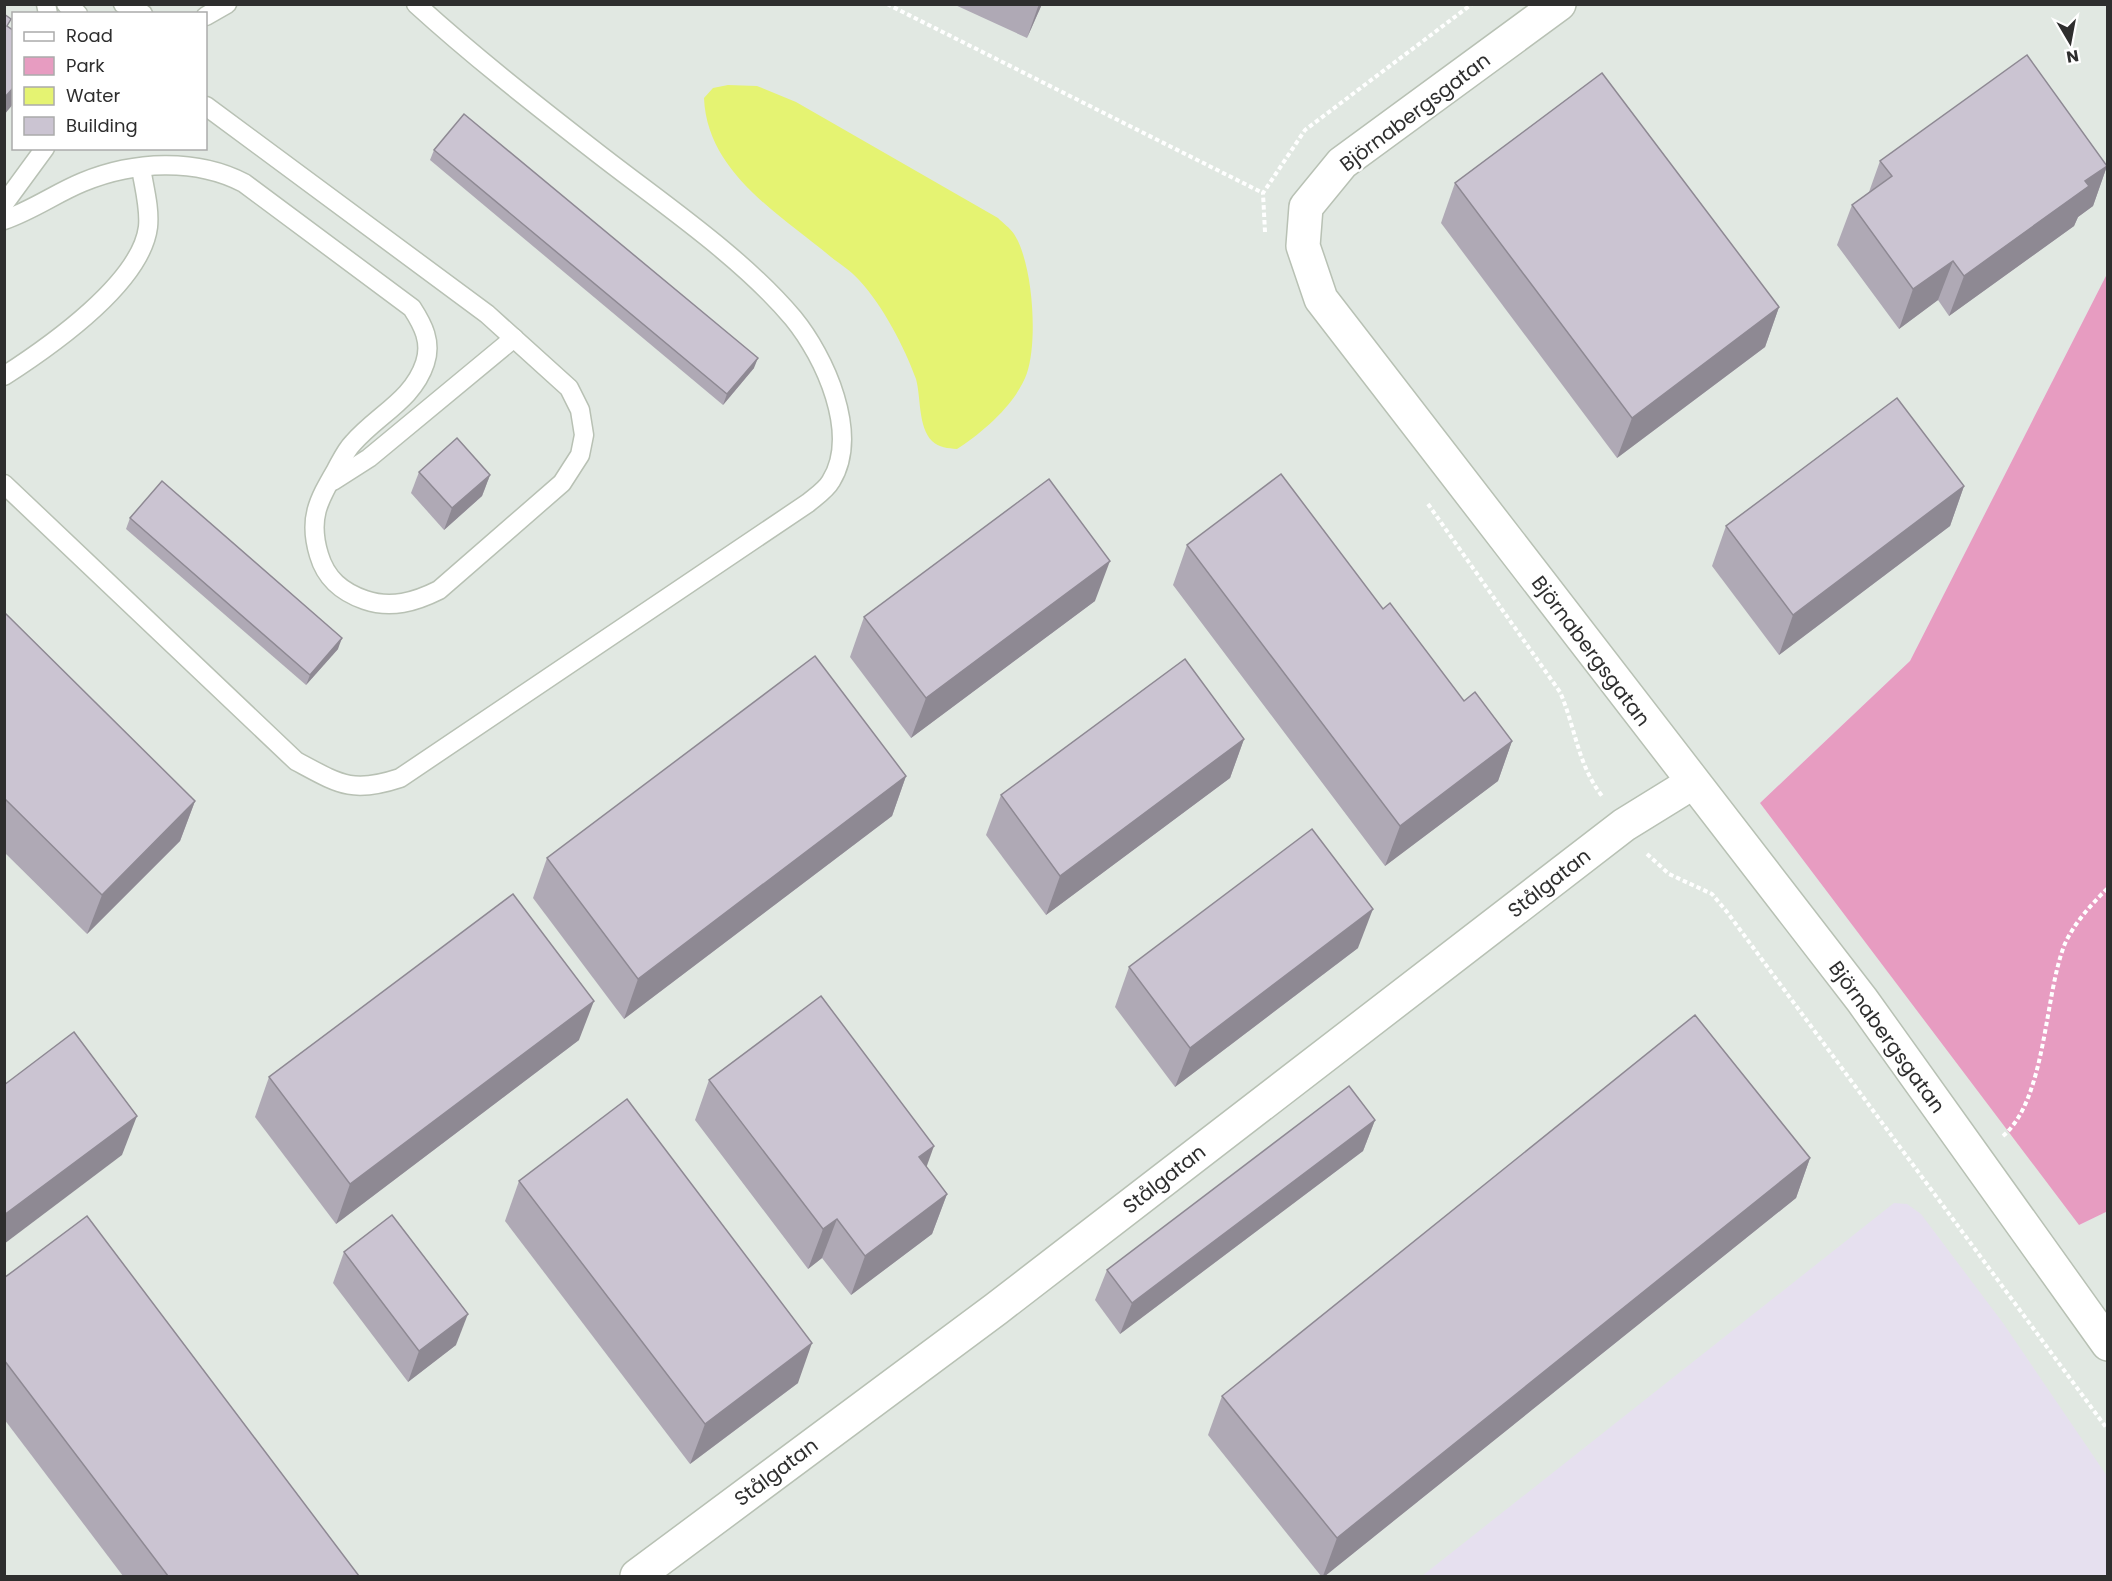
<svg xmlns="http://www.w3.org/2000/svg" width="2112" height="1581" viewBox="0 0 2112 1581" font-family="Poppins,sans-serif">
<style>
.industrial{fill:#e1e8e2;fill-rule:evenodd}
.green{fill:#e79cc1}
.water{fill:#e5f372}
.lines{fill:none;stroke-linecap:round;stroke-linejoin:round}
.lane-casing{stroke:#b8c1b4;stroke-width:21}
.street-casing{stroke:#b8c1b4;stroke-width:36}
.path{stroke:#fff;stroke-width:4;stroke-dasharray:4.5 3;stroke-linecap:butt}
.lane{stroke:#fff;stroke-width:18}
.street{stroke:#fff;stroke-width:33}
.wall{fill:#afa9b5}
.shaded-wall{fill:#8e8993}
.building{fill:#cbc4d2;stroke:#8e8993;stroke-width:1.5}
.labels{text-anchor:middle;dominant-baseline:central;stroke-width:4.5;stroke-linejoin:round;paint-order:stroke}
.street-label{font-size:20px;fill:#2e2e2e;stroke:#fff}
</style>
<rect width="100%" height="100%" fill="#e6e0ef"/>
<path class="industrial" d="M5,5H2107V274L1910,661L1760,803L2080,1225L2107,1211V1476L2003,1323L1921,1214L1907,1204L1894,1203L1422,1576H5ZM14,14H206V148H14Z"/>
<polygon class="green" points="2107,274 2108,1211 2079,1225 1760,803 1910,661"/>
<path class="water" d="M728,85L757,86L796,102L998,218C1003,223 1010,228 1014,234C1033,263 1038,341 1027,373C1016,404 983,432 957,449C948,448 939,448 932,441C918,427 921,397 916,379C904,346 883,306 859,280C851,271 840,264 831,257C779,214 707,172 704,98L713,88Z"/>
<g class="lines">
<g class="lane-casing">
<g id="lane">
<polyline points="46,4 48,14"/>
<polyline points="66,4 78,14"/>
<polyline points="123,4 143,14"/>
<polyline points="206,16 227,4"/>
<polyline points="4,204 45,148"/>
<path d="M4,220C33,210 56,193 83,182C134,161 196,158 244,183L412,308C423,325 432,342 425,363C413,400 377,415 353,443C346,450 341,461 336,470C318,501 308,519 319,555C326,579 342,592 365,600C391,609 415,602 439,590L562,483L580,455L584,435L580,410L569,388L487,314L206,106"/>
<path d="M4,376C49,347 141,283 148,227C150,208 144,187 141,168"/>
<polyline points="333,481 369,458 514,338"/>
<path d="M4,484L296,761C339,784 352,794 400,778L808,503C815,497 826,490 831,481C860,434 825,357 793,318C740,255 657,200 591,148C532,102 472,55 416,4"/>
</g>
</g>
<g class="street-casing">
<g id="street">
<polyline points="1559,4 1342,163 1306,207 1303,246 1321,299 1862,1000 2108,1344"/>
<polyline points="637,1576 996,1309 1624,825 1692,783"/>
</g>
</g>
<g class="path">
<polyline points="887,4 1263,193"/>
<polyline points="1265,232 1263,193 1305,130 1472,4"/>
<path d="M1428,504L1560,692C1576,729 1577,763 1602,796"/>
<polyline points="1647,854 1669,874 1712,894 1727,912 2108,1430"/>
<path d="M2003,1136C2046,1099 2044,999 2064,946C2072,926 2092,903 2108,888"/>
</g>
<use href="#lane" class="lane"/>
<use href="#street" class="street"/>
</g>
<g class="wall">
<polygon points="953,4 1042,4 1027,38"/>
<polygon points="434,150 754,368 723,405 430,160"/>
<polygon points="1880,161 2107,166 2093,206 2078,217 2074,226 1949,316 1938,300 1899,329 1837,245 1852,205 1869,192"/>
<polygon points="1455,183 1779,307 1765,347 1617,458 1441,223"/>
<polygon points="419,472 490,475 482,496 444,530 411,493"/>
<polygon points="1964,486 1950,526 1779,655 1712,566 1726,526"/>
<polygon points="130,518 338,649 306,685 126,529"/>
<polygon points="1187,545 1383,609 1464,701 1512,741 1498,781 1385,866 1173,585"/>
<polygon points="1095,601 911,738 850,657 864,617"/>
<polygon points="4,612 195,801 180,841 87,934 4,852"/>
<polygon points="1244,739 1230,778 1046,915 986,835 1001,795"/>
<polygon points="906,776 892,816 624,1019 533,898 547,858"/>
<polygon points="1358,948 1175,1087 1115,1007 1129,967"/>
<polygon points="579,1040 336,1224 255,1117 269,1077"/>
<polygon points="709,1080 926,1167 947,1194 932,1234 851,1295 822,1258 808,1269 695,1120"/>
<polygon points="1375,1120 1363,1151 1120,1334 1095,1300 1107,1270"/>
<polygon points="1810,1158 1796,1198 1325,1576 1321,1576 1208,1435 1222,1396"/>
<polygon points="519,1181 798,1383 690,1464 505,1221"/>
<polygon points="344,1252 456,1345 408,1382 333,1283"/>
<polygon points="4,1278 359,1576 123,1576 4,1419"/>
</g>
<g class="shaded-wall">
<polygon points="1039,4 1042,4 1027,38"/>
<polygon points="14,87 14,103 4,115 4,98"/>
<polygon points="2107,166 2093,206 2078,217 2074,226 1949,316 1964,276 2085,181"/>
<polygon points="1953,261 1938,300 1899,329 1913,289"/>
<polygon points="1779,307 1765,347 1617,458 1632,418"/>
<polygon points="758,358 754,368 723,405 727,394"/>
<polygon points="490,475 482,496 444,530 452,508"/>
<polygon points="1964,486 1950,526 1779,655 1793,615"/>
<polygon points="1110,561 1095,601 911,738 926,698"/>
<polygon points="342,638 338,649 306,685 310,675"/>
<polygon points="1244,739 1230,778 1046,915 1060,876"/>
<polygon points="1512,741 1498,781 1385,866 1400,826"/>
<polygon points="906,776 892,816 624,1019 638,979"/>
<polygon points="195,801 180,841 87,934 102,895"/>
<polygon points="1373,909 1358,948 1175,1087 1190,1048"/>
<polygon points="594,1001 579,1040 336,1224 350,1184"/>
<polygon points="137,1116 122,1155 4,1244 4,1215"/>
<polygon points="1375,1120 1363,1151 1120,1334 1132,1303"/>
<polygon points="934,1146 920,1185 919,1157"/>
<polygon points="1810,1158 1796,1198 1325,1576 1323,1576 1337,1538"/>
<polygon points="947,1194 932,1234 851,1295 865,1256"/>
<polygon points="837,1219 822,1258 808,1269 823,1229"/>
<polygon points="468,1314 456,1345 408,1382 419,1351"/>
<polygon points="812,1343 798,1383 690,1464 705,1424"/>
</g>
<g class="building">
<polygon points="4,14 11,19 7,26 14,31 14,87 4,98"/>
<polygon points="2027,55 2107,166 2085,181 2089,186 1964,276 1953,261 1913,289 1852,205 1892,176 1880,161"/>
<polygon points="1602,73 1779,307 1632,418 1455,183"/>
<polygon points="464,114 758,358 727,394 434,150"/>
<polygon points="1897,398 1964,486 1793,615 1726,526"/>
<polygon points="457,438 490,475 452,508 419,472"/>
<polygon points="1281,474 1383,609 1390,603 1464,701 1475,692 1512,741 1400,826 1187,545"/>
<polygon points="1049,479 1110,561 926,698 864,617"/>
<polygon points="162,481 342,638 310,675 130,518"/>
<polygon points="4,612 195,801 102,895 4,798"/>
<polygon points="815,656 906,776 638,979 547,858"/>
<polygon points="1185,659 1244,739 1060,876 1001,795"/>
<polygon points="1312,829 1373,909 1190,1048 1129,967"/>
<polygon points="513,894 594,1001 350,1184 269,1077"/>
<polygon points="821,996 934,1146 919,1157 947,1194 865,1256 837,1219 823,1229 709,1080"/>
<polygon points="1695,1015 1810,1158 1337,1538 1222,1396"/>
<polygon points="74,1032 137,1116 4,1215 4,1085"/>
<polygon points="1349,1086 1375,1120 1132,1303 1107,1270"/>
<polygon points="627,1099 812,1343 705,1424 519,1181"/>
<polygon points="392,1215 468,1314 419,1351 344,1252"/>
<polygon points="87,1216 359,1576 168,1576 4,1360 4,1278"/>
</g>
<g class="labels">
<g class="street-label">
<text transform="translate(1415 112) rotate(-37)">Björnabergsgatan</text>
<text transform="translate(1591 651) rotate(53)">Björnabergsgatan</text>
<text transform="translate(1549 883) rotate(-38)">Stålgatan</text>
<text transform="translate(1887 1037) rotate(54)">Björnabergsgatan</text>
<text transform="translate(1164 1179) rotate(-38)">Stålgatan</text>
<text transform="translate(776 1472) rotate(-37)">Stålgatan</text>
</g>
</g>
<rect width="2112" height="1581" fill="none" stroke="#2e2e2e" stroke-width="12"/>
<rect x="12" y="12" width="195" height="138" fill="#ffffff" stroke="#ababab" stroke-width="1.5"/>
<rect x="24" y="32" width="30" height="9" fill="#ffffff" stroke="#ababab" stroke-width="1.5"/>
<text x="66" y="42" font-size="18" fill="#2e2e2e">Road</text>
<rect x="24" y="57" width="30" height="18" fill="#e79cc1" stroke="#ababab" stroke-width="1.5"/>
<text x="66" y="72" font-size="18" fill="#2e2e2e">Park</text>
<rect x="24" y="87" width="30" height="18" fill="#e5f372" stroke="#ababab" stroke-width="1.5"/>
<text x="66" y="102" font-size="18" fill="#2e2e2e">Water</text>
<rect x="24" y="117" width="30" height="18" fill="#cbc4d2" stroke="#ababab" stroke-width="1.5"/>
<text x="66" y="132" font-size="18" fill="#2e2e2e">Building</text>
<g transform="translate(2070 42) rotate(170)" stroke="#ffffff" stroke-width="4.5" paint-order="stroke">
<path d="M0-4.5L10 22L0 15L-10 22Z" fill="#2e2e2e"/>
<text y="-9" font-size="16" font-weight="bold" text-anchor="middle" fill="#2e2e2e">N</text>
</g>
</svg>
